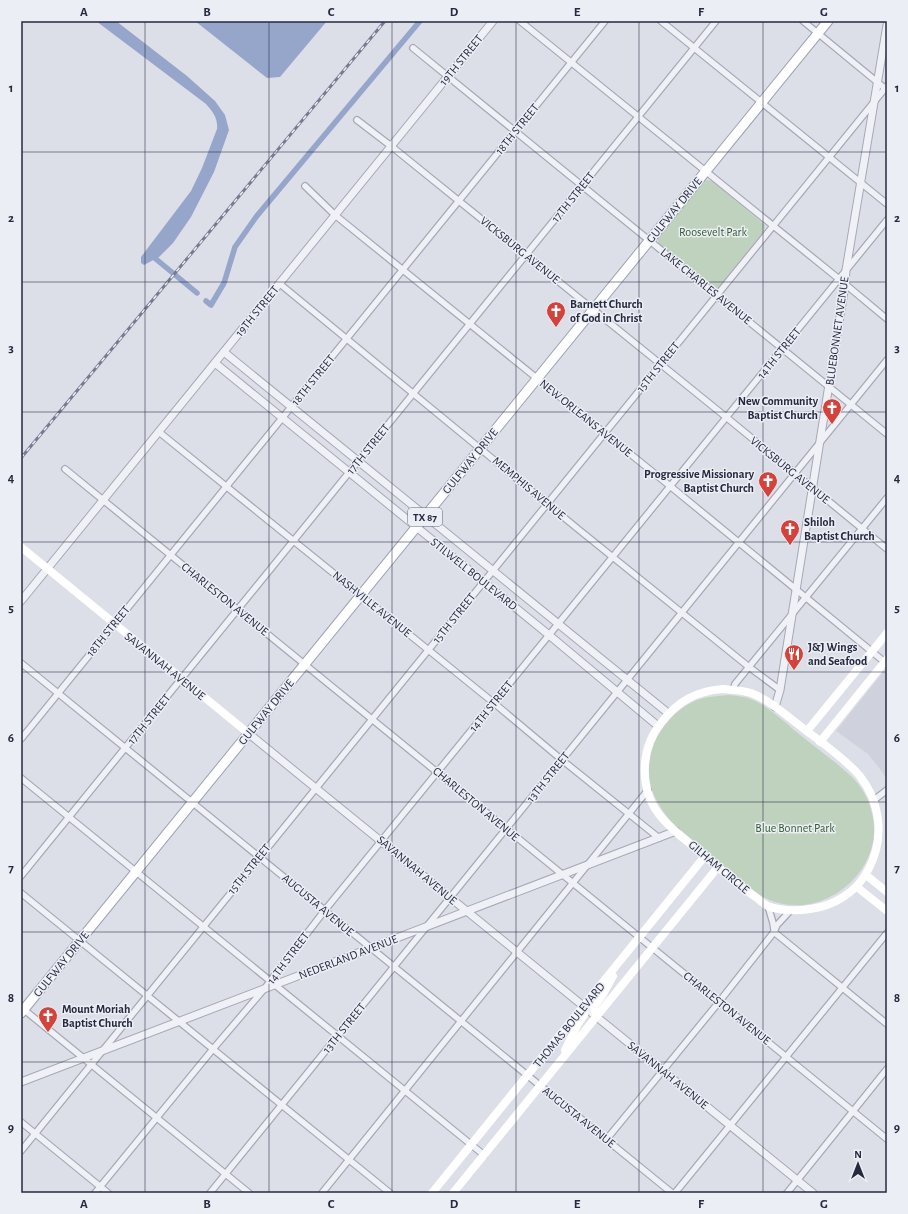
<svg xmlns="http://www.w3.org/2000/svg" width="908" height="1214" viewBox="0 0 908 1214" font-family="'Alegreya Sans',sans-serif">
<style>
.built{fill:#cfd1dd}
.green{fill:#bfd2be}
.water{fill:#96a5ca}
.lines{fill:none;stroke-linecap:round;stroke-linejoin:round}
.canal{stroke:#96a5ca;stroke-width:5.5}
.minor-casing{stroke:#a6a9b5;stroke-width:8}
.tertiary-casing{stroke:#a6a9b5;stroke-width:9}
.primary-casing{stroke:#9ca1b4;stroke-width:11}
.minor{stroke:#f0f1f6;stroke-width:5.5}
.tertiary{stroke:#f0f1f6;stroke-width:7}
.secondary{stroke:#fff;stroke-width:8}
.primary{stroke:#fff;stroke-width:9}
.rail-casing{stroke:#767b92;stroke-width:3}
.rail{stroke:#eceef5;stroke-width:1.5;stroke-dasharray:4.5;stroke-linecap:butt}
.grid{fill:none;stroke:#262a3f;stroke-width:1;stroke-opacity:0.55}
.labels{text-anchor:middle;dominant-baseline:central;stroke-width:3;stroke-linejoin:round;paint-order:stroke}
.shield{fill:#eceef5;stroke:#616576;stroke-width:1}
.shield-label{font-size:11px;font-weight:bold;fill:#262a3f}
.street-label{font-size:12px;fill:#262a3f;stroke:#eceef5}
.park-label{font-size:12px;fill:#335b33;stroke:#eceef5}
.poi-label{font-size:12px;font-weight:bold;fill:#262a3f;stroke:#eceef5;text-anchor:start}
.neatline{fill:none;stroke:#262a3f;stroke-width:1.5}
.grid-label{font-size:13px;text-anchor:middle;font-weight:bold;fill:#262a3f}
</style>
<rect width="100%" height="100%" fill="#dddfe8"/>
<polygon class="built" points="884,671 887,673 887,779 877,765 868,754 836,731"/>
<g class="green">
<polygon points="707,180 712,181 765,225 764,231 717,289 714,290 659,246 658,241 658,237 703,182"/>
<path d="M730,695C737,696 747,697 753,700C768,706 787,724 799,734C816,748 835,761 851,776C861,786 868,797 871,810C888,863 832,917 779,903C756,897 740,880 722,865C705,850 688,836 671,822C663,811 655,800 651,787C642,751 664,714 697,700C707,696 719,696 730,695Z"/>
</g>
<g class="water">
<path d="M96,21H116L187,76L215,101L225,115L229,130L214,172L191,217L173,243L159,257L144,265L141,263V257L191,191L202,168L217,129C218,118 213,112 206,104Z"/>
<polygon points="195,21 327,21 280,77 267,78"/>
</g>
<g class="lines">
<g class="canal">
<polyline points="151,255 197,293"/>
<polyline points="206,301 211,305 224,283 235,247 256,217 420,21"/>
</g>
<g class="minor-casing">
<g id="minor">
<polyline points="520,21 839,279 887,319"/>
<polyline points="661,21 887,204"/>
<polyline points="803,21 887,90"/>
<polyline points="413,48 887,434"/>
<polyline points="357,120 391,146 726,417 887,549"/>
<polyline points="305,186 335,215 670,486 887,664"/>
<polyline points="280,284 578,529 749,667 780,690"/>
<polyline points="159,432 494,703 562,760 659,838"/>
<polyline points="65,469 887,1139"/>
<polyline points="21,663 672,1193"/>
<polyline points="733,690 735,684 887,498"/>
<polyline points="21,739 605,21"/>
<polyline points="21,778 484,1155"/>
<polyline points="874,800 887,790"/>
<polyline points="21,876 716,21"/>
<polyline points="21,893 390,1193"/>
<polyline points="768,906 773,923 774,930"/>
<polyline points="774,932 887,1024"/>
<polyline points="22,1008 249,1193"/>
<polyline points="21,1122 108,1193"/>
<polyline points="606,1140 719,1002 774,932 777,925 790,911"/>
<polyline points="21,1151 887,86"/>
<polyline points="95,1193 213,1049 265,988 325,910 887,220"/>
<polyline points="210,1193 887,360"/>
<polyline points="322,1193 648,790"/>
<polyline points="675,1193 887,933"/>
<polyline points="787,1193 887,1069"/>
</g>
</g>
<g class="tertiary-casing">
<g id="tertiary">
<polyline points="224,352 668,713"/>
<polyline points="215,363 549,635 658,726"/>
<polyline points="21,601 493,21"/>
<polyline points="775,707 780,690 845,285 846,270 887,25"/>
<polyline points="248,733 813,1193"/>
<polyline points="21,1082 676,831"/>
</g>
</g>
<g class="primary-casing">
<polyline id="primary" points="21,1013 828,21"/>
</g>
<use href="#minor" class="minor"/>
<use href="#tertiary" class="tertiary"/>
<g class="secondary">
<polyline points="21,547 248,733"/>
<path d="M723,689C732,690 742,690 751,693C772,701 790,719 808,732C824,744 846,760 859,775C881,803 885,839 868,870C857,892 834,906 810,909C798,911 779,911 768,906C764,904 760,901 757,898C741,887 725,873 711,861C695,847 677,835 663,819C639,793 639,750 661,723C678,701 696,691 723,689Z"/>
<polyline points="807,731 887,633"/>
<polyline points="820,742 887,659"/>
<polyline points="866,875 887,892"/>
<polyline points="857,887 887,911"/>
<polyline points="596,1016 594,1007 602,996 613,976"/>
<polyline points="565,1050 578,1024 584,1015 583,1006"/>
<polyline points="432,1193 705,856"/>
<polyline points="453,1193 718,867"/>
</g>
<use href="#primary" class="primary"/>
<g class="rail-casing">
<polyline id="rail" points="21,458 385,21"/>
</g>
<use href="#rail" class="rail"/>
</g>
<path class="grid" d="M145,21V1193M269,21V1193M392,21V1193M516,21V1193M639,21V1193M763,21V1193M21,152H887M21,282H887M21,412H887M21,542H887M21,672H887M21,802H887M21,932H887M21,1062H887"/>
<defs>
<g id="church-pin" transform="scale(1)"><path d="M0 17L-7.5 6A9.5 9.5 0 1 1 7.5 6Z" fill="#d3433b" stroke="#eceef5"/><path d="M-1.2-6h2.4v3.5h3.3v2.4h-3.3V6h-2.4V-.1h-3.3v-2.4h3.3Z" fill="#fff"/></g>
<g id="restaurant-pin" transform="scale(1)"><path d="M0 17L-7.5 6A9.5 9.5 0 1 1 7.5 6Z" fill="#d3433b" stroke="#eceef5"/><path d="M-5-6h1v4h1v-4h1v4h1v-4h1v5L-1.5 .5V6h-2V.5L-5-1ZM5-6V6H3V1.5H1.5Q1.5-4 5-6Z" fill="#fff"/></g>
</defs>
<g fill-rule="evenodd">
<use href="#church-pin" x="556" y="311"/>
<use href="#church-pin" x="832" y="408"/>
<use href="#church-pin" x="768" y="481"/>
<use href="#church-pin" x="790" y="529"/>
<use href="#restaurant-pin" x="794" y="654"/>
<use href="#church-pin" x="48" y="1016"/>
</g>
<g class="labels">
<rect class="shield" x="408" y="508" width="34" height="18" rx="3"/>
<g class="shield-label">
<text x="425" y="517">TX 87</text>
</g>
<g class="street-label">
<text transform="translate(461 60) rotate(-51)">19TH STREET</text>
<text transform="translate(517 129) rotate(-51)">18TH STREET</text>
<text transform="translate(573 197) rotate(-51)">17TH STREET</text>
<text transform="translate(674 210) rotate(-51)">GULFWAY DRIVE</text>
<text transform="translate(520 250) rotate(39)">VICKSBURG AVENUE</text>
<text transform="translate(706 286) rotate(39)">LAKE CHARLES AVENUE</text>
<text transform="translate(257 311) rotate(-51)">19TH STREET</text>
<text transform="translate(837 331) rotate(-82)">BLUEBONNET AVENUE</text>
<text transform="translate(779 353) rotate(-51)">14TH STREET</text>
<text transform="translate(658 367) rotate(-51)">15TH STREET</text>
<text transform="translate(313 380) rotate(-51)">18TH STREET</text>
<text transform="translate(586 418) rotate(39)">NEW ORLEANS AVENUE</text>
<text transform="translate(368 449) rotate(-51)">17TH STREET</text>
<text transform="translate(470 461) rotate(-51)">GULFWAY DRIVE</text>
<text transform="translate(790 470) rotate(39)">VICKSBURG AVENUE</text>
<text transform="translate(529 488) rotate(40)">MEMPHIS AVENUE</text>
<text transform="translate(474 574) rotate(39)">STILWELL BOULEVARD</text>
<text transform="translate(225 599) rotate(39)">CHARLESTON AVENUE</text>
<text transform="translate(372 604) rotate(39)">NASHVILLE AVENUE</text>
<text transform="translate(454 618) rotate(-51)">15TH STREET</text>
<text transform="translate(108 631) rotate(-51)">18TH STREET</text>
<text transform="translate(165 666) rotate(39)">SAVANNAH AVENUE</text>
<text transform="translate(491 706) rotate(-51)">14TH STREET</text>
<text transform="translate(266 712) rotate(-51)">GULFWAY DRIVE</text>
<text transform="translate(149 719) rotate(-51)">17TH STREET</text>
<text transform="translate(548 777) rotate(-51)">13TH STREET</text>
<text transform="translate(476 804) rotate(40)">CHARLESTON AVENUE</text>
<text transform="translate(719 867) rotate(40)">GILHAM CIRCLE</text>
<text transform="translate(249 869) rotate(-51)">15TH STREET</text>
<text transform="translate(417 870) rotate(40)">SAVANNAH AVENUE</text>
<text transform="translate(318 905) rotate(40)">AUGUSTA AVENUE</text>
<text transform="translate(348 957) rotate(-21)">NEDERLAND AVENUE</text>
<text transform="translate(288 958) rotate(-53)">14TH STREET</text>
<text transform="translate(61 964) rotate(-51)">GULFWAY DRIVE</text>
<text transform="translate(727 1008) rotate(39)">CHARLESTON AVENUE</text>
<text transform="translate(569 1025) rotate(-51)">THOMAS BOULEVARD</text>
<text transform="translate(344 1028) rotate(-51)">13TH STREET</text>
<text transform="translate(668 1075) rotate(39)">SAVANNAH AVENUE</text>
<text transform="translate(579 1117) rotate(39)">AUGUSTA AVENUE</text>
</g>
<g class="park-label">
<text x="713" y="232">Roosevelt Park</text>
<text x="795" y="828">Blue Bonnet Park</text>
</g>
<g class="poi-label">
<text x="570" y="304">Barnett Church<tspan x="570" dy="14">of God in Christ</tspan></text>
<text x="818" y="401" text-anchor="end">New Community<tspan x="818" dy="14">Baptist Church</tspan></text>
<text x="754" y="474" text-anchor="end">Progressive Missionary<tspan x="754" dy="14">Baptist Church</tspan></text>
<text x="804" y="522">Shiloh<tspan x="804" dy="14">Baptist Church</tspan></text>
<text x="808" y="647">J&amp;J Wings<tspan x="808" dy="14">and Seafood</tspan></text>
<text x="62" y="1009">Mount Moriah<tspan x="62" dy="14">Baptist Church</tspan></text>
</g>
</g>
<rect width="908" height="1214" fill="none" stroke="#eceef5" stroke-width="44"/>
<g transform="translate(858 1164)" stroke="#eceef5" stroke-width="3" paint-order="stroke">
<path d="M0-3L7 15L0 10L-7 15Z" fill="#262a3f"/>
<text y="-6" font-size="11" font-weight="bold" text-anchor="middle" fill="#262a3f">N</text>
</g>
<rect x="22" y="22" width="864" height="1170" class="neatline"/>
<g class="grid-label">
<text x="84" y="16">A</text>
<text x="207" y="16">B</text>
<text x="331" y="16">C</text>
<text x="454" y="16">D</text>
<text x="577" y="16">E</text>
<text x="701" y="16">F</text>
<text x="824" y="16">G</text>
<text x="11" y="92">1</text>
<text x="897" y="92">1</text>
<text x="11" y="222">2</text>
<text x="897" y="222">2</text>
<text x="11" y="352">3</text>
<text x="897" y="352">3</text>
<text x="11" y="482">4</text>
<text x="897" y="482">4</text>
<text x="11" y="612">5</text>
<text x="897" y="612">5</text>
<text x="11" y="742">6</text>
<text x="897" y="742">6</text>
<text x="11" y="872">7</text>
<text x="897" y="872">7</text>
<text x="11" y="1002">8</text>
<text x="897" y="1002">8</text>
<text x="11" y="1132">9</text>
<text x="897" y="1132">9</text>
<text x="84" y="1208">A</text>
<text x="207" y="1208">B</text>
<text x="331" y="1208">C</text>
<text x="454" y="1208">D</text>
<text x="577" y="1208">E</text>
<text x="701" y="1208">F</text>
<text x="824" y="1208">G</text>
</g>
</svg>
